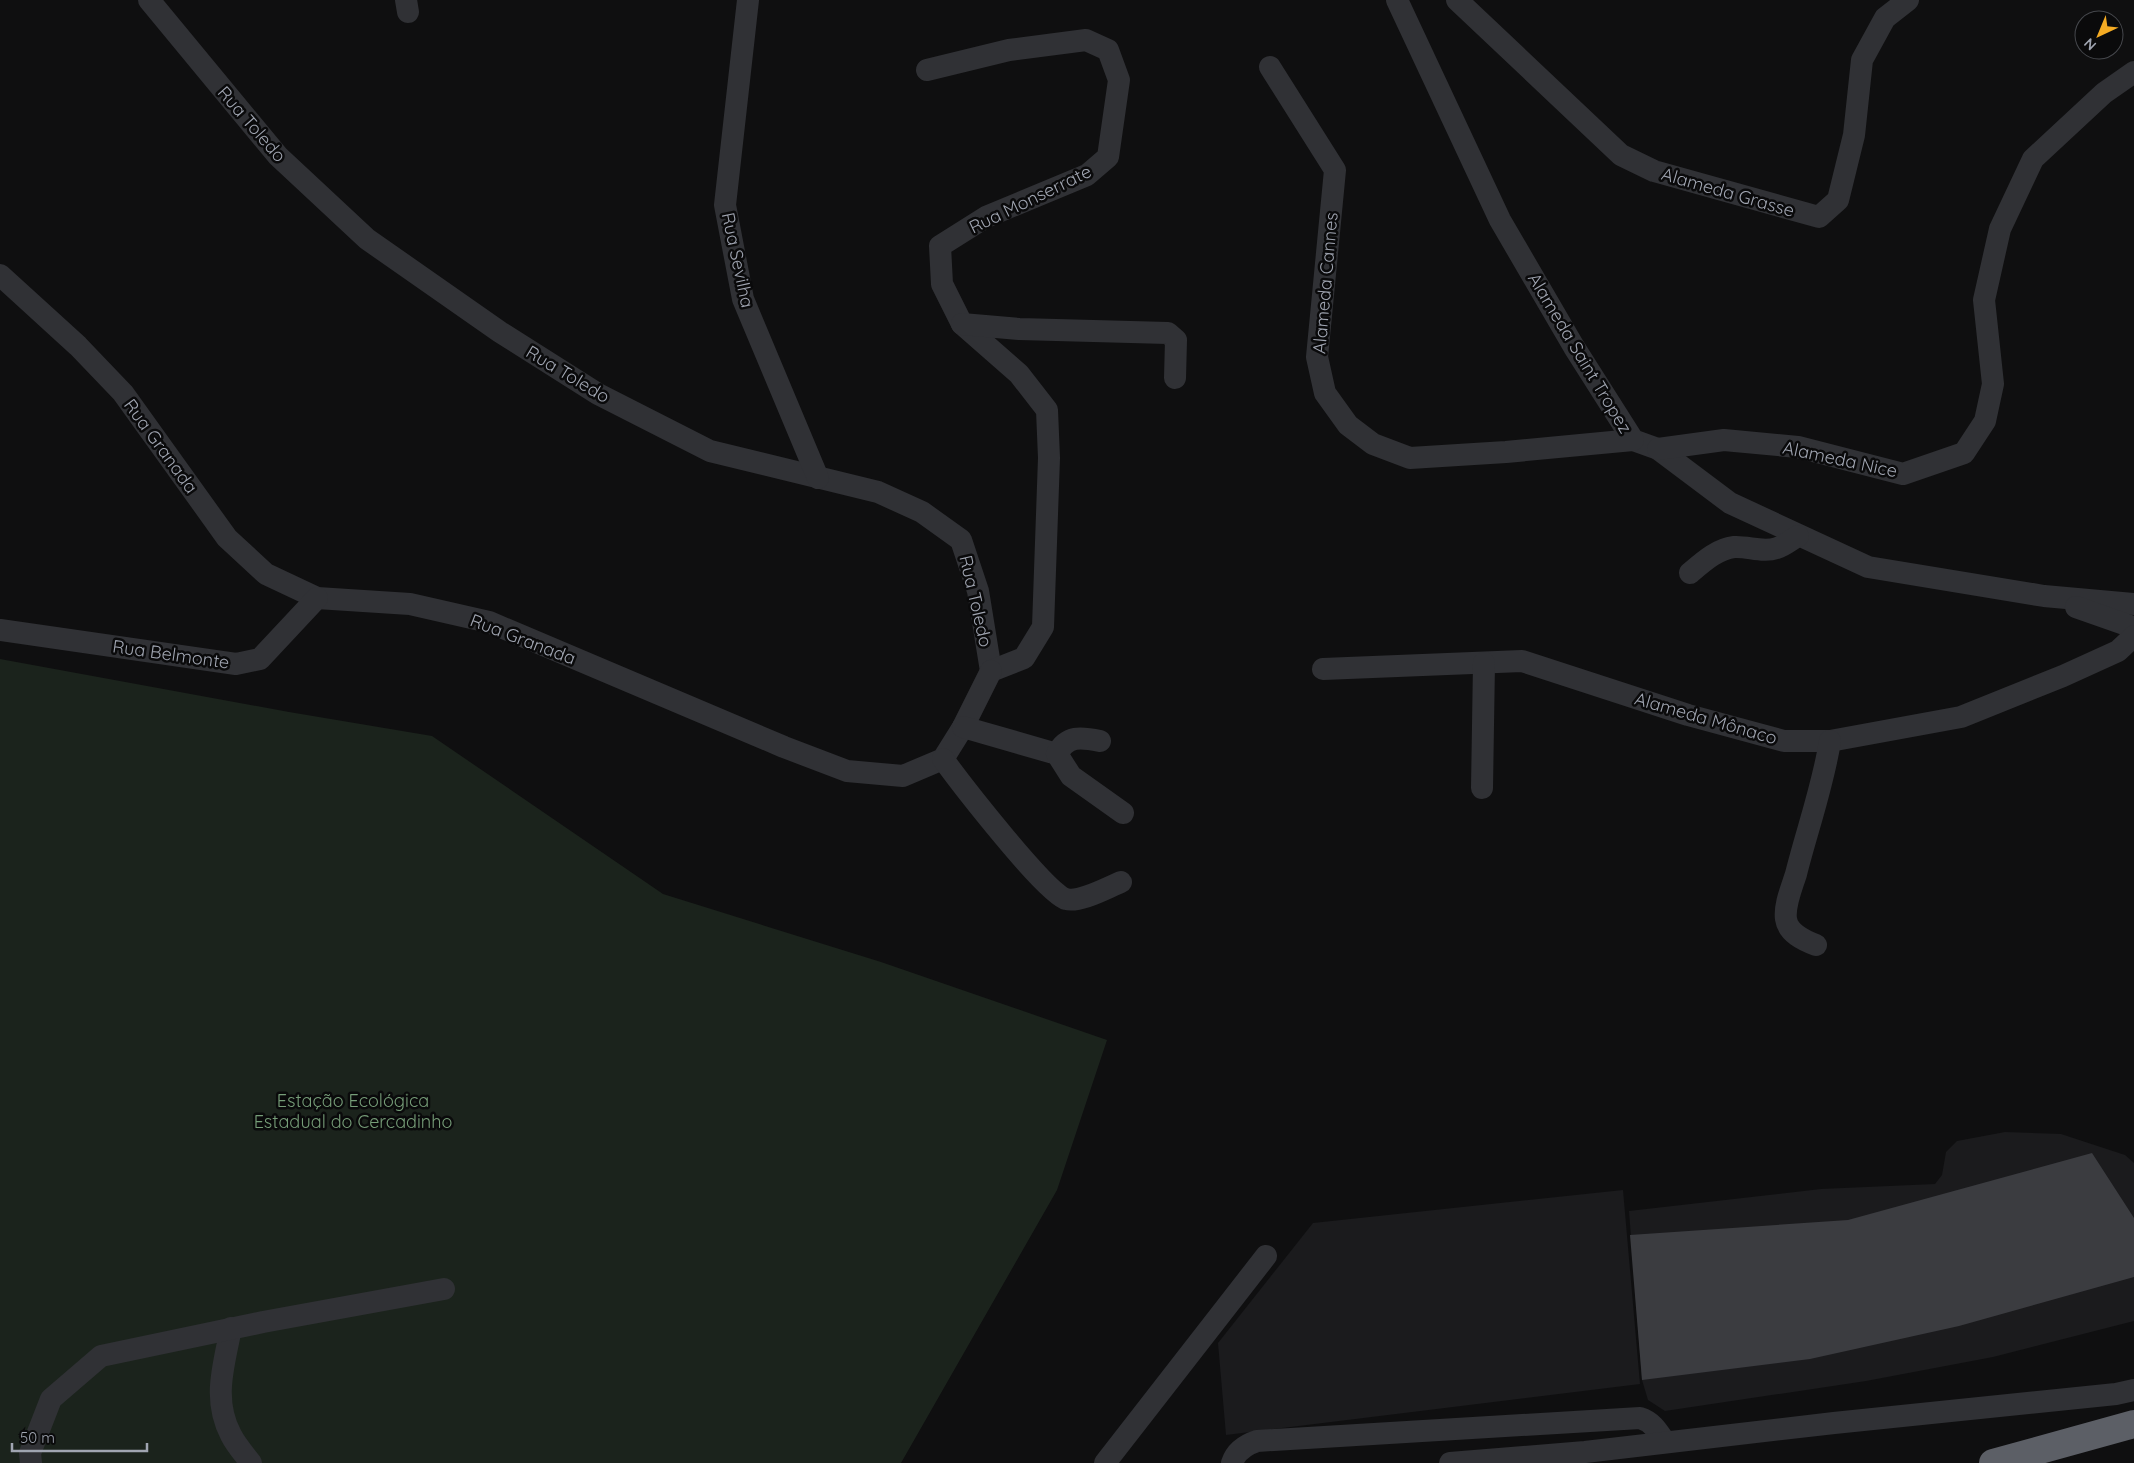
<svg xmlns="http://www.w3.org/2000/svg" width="2134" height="1463" viewBox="0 0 2134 1463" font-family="Quicksand,sans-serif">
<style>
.built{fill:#1b1b1d}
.green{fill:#1b231c}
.building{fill:#3b3c40}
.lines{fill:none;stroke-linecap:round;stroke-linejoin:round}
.minor{stroke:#303135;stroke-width:22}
.highway{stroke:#5c5f66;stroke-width:28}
.labels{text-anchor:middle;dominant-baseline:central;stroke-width:5;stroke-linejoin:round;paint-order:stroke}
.street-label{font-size:18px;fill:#a0a5b1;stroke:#0a0a0b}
.park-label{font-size:18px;fill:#769d78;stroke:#0a0a0b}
</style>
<rect width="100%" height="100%" fill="#0f0f10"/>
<g class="built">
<polygon points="2005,1132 2061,1134 2125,1155 2134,1163 2134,1321 1993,1357 1866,1381 1665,1411 1648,1400 1642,1380 1629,1211 1821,1189 1935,1184 1942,1175 1946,1152 1957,1141"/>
<polygon points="1623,1190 1640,1384 1226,1435 1218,1343 1313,1223"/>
</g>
<polygon class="green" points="0,659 289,712 432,736 663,894 881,962 1107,1040 1057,1190 901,1463 0,1463"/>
<polygon class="building" points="2092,1153 2134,1218 2134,1277 1959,1326 1810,1359 1642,1380 1630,1235 1848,1220"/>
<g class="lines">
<g class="minor">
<polyline points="149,0 278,156 367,239 500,332 598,394 710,451 878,492 922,512 961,540 978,591 991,671"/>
<polyline points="406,0 408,12"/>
<polyline points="748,0 725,205 743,299 818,478"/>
<polyline points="1397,0 1500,220 1574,347 1633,440 1658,449 1730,503 1868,567 2044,596 2134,604"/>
<polyline points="1457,0 1621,155 1654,171 1819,217 1838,200 1854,135 1862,60 1885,18 1908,0"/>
<polyline points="1270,67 1335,170 1317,357 1325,393 1348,425 1373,444 1410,458 1506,452 1633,440"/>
<polyline points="927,70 1009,50 1086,40 1108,50 1119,80 1108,157 1087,175 986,217 940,246 942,284 962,324 1019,374 1047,410 1049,458 1043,627 1024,658 991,671"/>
<polyline points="0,275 78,346 123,393 227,538 266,574 317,598 410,604 489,622 784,747 847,771 903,776 943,759 963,727 991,671"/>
<polyline points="962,324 1019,329 1168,333 1176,340 1175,378"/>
<polyline points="1658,449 1724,440 1798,447 1903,474 1964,453 1985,421 1993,384 1984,300 2000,229 2033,159 2104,93 2134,72"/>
<path d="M1690,573C1703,562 1717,549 1734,547C1748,546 1763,553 1777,548C1784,546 1791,540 1798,536"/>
<polyline points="2076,607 2133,627"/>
<polyline points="0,630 236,664 260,659 317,598"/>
<polyline points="1323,669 1522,661 1688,715 1784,741 1830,741 1961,717 2063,676 2118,651 2134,636"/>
<polyline points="963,727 1057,754"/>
<path d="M1100,741C1081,737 1067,735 1057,754L1071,776L1123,813"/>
<path d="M943,759C959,781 1047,895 1066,899C1080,903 1108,887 1121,882"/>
<polyline points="1482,788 1484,663"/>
<path d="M1816,945C1803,940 1788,933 1786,919C1784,905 1792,887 1796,874C1807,830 1823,786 1830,741"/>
<path d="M231,1328C224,1365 212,1399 231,1435C236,1445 244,1454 251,1463"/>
<polyline points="31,1463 30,1453 51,1399 101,1356 263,1322 444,1289"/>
<polyline points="1105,1463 1266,1256"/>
<path d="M1232,1463C1236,1451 1245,1445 1257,1441L1640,1418C1653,1422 1658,1432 1665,1442"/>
<polyline points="1450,1463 1585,1452 1834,1423 2116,1394 2134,1390"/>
</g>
<polyline class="highway" points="1993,1463 2134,1424"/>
</g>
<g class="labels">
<g class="street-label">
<text transform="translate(252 124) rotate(49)">Rua Toledo</text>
<text transform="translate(1728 192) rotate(16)">Alameda Grasse</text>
<text transform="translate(1030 199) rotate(-26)">Rua Monserrate</text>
<text transform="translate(738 260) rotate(78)">Rua Sevilha</text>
<text transform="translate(1325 283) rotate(-85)">Alameda Cannes</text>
<text transform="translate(1580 353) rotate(59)">Alameda Saint Tropez</text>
<text transform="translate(568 374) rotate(31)">Rua Toledo</text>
<text transform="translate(161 446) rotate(54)">Rua Granada</text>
<text transform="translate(1840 459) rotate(12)">Alameda Nice</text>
<text transform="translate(976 601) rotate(77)">Rua Toledo</text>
<text transform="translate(523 639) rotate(21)">Rua Granada</text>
<text transform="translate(171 654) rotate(8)">Rua Belmonte</text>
<text transform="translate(1706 718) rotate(16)">Alameda Mônaco</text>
</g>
<g class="park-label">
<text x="353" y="1100">Estação Ecológica<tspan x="353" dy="21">Estadual do Cercadinho</tspan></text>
</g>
</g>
<g transform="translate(2099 35) rotate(224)"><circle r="24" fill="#0a0a0b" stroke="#46484d"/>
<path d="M0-4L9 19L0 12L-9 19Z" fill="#f4ab23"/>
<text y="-8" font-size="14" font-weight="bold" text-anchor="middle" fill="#a0a5b1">N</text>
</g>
<path d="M12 1443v8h135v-8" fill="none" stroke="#a0a5b1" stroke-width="2.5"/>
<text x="20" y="1443" font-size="15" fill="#a0a5b1" stroke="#0a0a0b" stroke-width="4" paint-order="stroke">50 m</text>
</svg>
